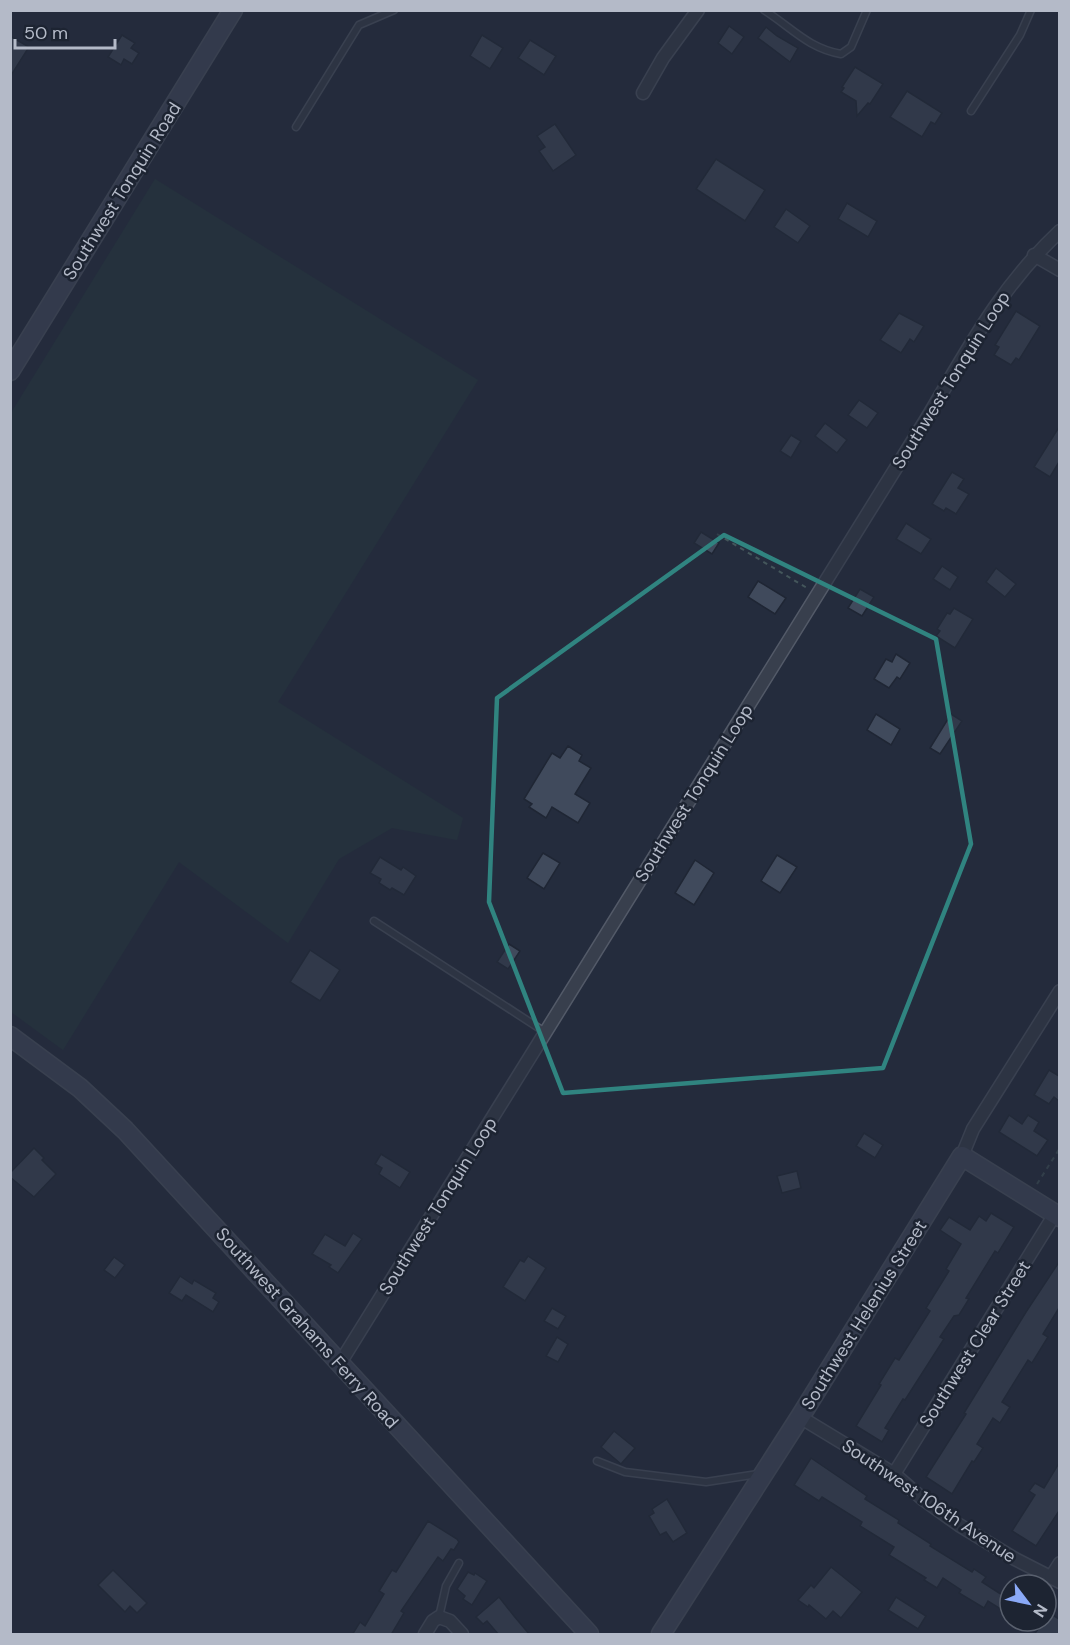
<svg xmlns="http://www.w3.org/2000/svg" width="1070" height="1645" viewBox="0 0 1070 1645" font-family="'DM Sans',sans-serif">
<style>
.green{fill:#26393e}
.building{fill:#404a5c;stroke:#1f2634;stroke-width:1.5}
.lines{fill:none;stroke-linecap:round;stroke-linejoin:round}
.lane-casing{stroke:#535a68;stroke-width:9}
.street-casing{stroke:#535a68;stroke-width:15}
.secondary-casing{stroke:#535a68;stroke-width:21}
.path{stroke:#44565b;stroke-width:2;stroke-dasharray:4.5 4.5;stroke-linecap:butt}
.lane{stroke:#383f4d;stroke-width:6}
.street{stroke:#383f4d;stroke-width:12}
.secondary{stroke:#464d60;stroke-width:18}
.marked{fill:none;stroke:#308480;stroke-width:4.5;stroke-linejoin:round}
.labels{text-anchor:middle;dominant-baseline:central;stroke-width:5;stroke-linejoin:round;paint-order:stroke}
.street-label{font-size:18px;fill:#b4bac8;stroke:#1d2432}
</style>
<rect width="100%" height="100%" fill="#242c3d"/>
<polygon class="green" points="155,179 478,380 278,702 463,818 457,840 392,828 339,859 288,943 179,862 63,1050 11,1012 11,413"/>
<g class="building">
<polygon points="729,26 744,37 732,54 718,43"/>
<polygon points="766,27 777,36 798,48 790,62 758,38"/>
<polygon points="122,35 135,43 131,48 139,53 132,64 124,59 121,65 108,57"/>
<polygon points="482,35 503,48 490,69 470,56"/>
<polygon points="10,36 29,47 10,77"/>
<polygon points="530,40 556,56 544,75 518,58"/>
<polygon points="855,67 883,84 870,104 868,103 857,116 856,101 841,92 844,88 842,87"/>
<polygon points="907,91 942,113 935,124 931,122 922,137 890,117"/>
<polygon points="555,124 576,155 553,171 539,151 545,147 537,136"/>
<polygon points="716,159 765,190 745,221 696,189"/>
<polygon points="847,203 877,221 868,237 838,219"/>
<polygon points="786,209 810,226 798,243 774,227"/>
<polygon points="1016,311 1040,326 1019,360 1016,358 1011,365 994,355 999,347 995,345"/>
<polygon points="899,313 924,326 914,342 910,339 901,353 880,340"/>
<polygon points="859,400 878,413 867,428 848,415"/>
<polygon points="825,423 847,440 837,453 815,436"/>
<polygon points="1059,427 1059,462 1050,477 1034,467"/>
<polygon points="791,435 801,441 791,458 780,451"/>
<polygon points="952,472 964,479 958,488 969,494 956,514 946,508 944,511 932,504"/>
<polygon points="906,523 931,539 921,554 896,539"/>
<polygon points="701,532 719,543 712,554 694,543"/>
<polygon points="942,566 958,577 950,590 933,579"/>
<polygon points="996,568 1016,584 1005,597 986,582"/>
<polygon points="758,581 786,598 775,614 748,597"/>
<polygon points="860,589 874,597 862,616 848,608"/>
<polygon points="954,608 973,619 955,648 936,636 940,631 937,629 947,613 950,614"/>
<polygon points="896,654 910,663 900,679 897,677 889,688 874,679 886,659 892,662"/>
<polygon points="876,714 900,729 891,745 867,730"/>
<polygon points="951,714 962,721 940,754 930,748"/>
<polygon points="568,746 582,755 579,761 591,768 575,794 590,803 578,823 552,807 546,818 529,807 532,804 524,799 552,753 560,758"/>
<polygon points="543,853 560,863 544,889 527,878"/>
<polygon points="777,855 797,867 780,893 761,881"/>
<polygon points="380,857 401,870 403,867 416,876 404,895 392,888 390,890 379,883 381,879 370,873"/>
<polygon points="695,860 714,873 694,905 675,893"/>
<polygon points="509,944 520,951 508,969 497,962"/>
<polygon points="310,950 340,970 320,1001 290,982"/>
<polygon points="1049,1070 1059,1076 1059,1101 1054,1097 1049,1104 1034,1095"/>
<polygon points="1009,1115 1022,1124 1028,1115 1039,1122 1034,1131 1048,1140 1037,1156 999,1132"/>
<polygon points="864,1133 883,1145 875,1158 856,1146"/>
<polygon points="34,1148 44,1158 42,1160 56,1174 34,1197 10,1177 10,1173"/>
<polygon points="381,1154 410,1172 400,1188 379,1174 382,1168 375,1164"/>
<polygon points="797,1171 801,1188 782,1193 777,1176"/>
<polygon points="991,1213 1014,1227 998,1253 995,1251 966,1298 969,1299 959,1315 954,1316 940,1337 944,1339 905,1400 903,1399 885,1428 889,1430 882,1442 856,1426 881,1385 879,1384 895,1358 899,1360 930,1311 926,1308 949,1271 946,1269 961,1244 940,1230 949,1217 970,1230 979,1216 986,1221"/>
<polygon points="353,1233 362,1239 338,1273 329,1267 331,1265 312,1254 325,1234 345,1246"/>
<polygon points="528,1256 546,1268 525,1301 503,1287 520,1260 524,1262"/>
<polygon points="114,1257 125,1265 115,1278 104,1270"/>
<polygon points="1059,1262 1059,1308 1043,1334 1048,1337 1032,1363 1028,1360 1002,1402 1010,1407 1000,1423 993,1418 977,1444 983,1448 974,1462 972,1461 952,1494 926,1477 966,1414 964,1413 1026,1312"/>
<polygon points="180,1276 192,1284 194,1280 216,1293 213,1298 219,1302 213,1312 186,1295 182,1301 169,1293"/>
<polygon points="552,1308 566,1316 558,1329 544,1321"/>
<polygon points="557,1337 568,1344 558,1362 546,1356"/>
<polygon points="614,1431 635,1448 621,1464 601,1447"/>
<polygon points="811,1458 867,1496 865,1499 899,1520 898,1523 931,1544 930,1546 972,1572 974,1569 986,1577 982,1582 1010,1600 1010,1615 988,1601 984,1608 959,1593 961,1590 943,1578 937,1588 924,1580 926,1578 889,1555 894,1547 860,1526 862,1522 822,1497 819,1501 794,1485"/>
<polygon points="1059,1463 1059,1511 1036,1546 1012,1531 1035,1495 1029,1491 1035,1483 1044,1488"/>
<polygon points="667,1499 687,1533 673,1542 666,1532 660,1535 649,1516 654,1513 652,1509"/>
<polygon points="428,1521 457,1539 459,1542 454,1550 451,1549 443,1561 438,1557 401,1611 404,1613 391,1635 352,1635 360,1622 365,1626 384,1594 379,1591 392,1570 396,1572"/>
<polygon points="831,1567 862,1592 841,1618 833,1611 826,1619 809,1605 808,1607 798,1600 811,1585 814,1588"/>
<polygon points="113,1570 147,1603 137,1613 130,1606 125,1612 98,1585"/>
<polygon points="468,1572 474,1575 475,1573 487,1581 472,1605 463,1599 465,1596 457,1589"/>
<polygon points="499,1597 514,1616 530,1635 499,1635 487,1621 483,1624 476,1617"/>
<polygon points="896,1597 926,1616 918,1629 888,1610"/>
<polygon points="1048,1612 1059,1619 1059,1635 1034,1635 1043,1621 1046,1621"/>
</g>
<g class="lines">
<g class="lane-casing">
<g id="lane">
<path d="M764,10C792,28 808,48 841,54L851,47L867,10"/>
<polyline points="971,111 1020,35 1031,10"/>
<polyline points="296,127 359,25 394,10"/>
<polyline points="374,921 545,1032"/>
<polyline points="597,1461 625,1472 706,1482 758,1474"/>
<polyline points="439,1617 446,1586 459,1563"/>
</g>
</g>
<g class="street-casing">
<g id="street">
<polyline points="643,93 663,58 698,10"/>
<polyline points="1034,255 1060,270"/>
<polyline points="962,1156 973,1129 1060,991"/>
<path d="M340,1363L927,418C968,349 1000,287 1060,231"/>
<polyline points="800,1417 894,1474 924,1500 959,1525 1015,1559 1060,1582"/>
<polyline points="894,1474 1055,1214"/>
<polyline points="1051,1577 1060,1563"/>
<polyline points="425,1634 433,1621 439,1617 450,1621 462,1634"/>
</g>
</g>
<g class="secondary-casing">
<g id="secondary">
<polyline points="10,371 233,10"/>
<polyline points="10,1036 80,1088 125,1130 589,1634"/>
<polyline points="661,1634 800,1417 962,1156 1060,1217"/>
</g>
</g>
<g class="path">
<polyline points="717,534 807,588"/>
<polyline points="1037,1184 1060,1148"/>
</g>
<use href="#lane" class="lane"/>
<use href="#street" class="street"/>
<use href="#secondary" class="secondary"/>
</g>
<path d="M0 0H1070V1645H0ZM724,535L936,639L971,844L883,1068L563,1093L489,902L497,698Z" fill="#242c3d" fill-opacity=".55" fill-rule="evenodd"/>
<path class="marked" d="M724,535L936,639L971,844L883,1068L563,1093L489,902L497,698Z"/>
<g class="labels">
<g class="street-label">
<text transform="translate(122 191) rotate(-58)">Southwest Tonquin Road</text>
<text transform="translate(951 380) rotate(-58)">Southwest Tonquin Loop</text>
<text transform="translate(694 793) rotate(-58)">Southwest Tonquin Loop</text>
<text transform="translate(438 1206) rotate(-58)">Southwest Tonquin Loop</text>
<text transform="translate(864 1315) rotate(-58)">Southwest Helenius Street</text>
<text transform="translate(307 1328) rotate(48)">Southwest Grahams Ferry Road</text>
<text transform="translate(975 1344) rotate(-58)">Southwest Clear Street</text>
<text transform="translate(929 1501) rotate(34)">Southwest 106th Avenue</text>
</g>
</g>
<rect width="1070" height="1645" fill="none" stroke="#b4bac8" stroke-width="24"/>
<g transform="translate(1028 1603) rotate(122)"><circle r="28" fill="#1d2432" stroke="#59606e" stroke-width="1.5"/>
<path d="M0-4.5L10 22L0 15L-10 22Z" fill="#8aa9f7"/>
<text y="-9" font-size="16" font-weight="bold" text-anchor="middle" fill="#b4bac8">N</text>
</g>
<path d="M15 39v9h100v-9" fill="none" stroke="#b4bac8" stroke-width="3"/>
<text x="24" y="39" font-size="18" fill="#b4bac8" stroke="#1d2432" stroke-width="4.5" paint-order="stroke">50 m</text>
</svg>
